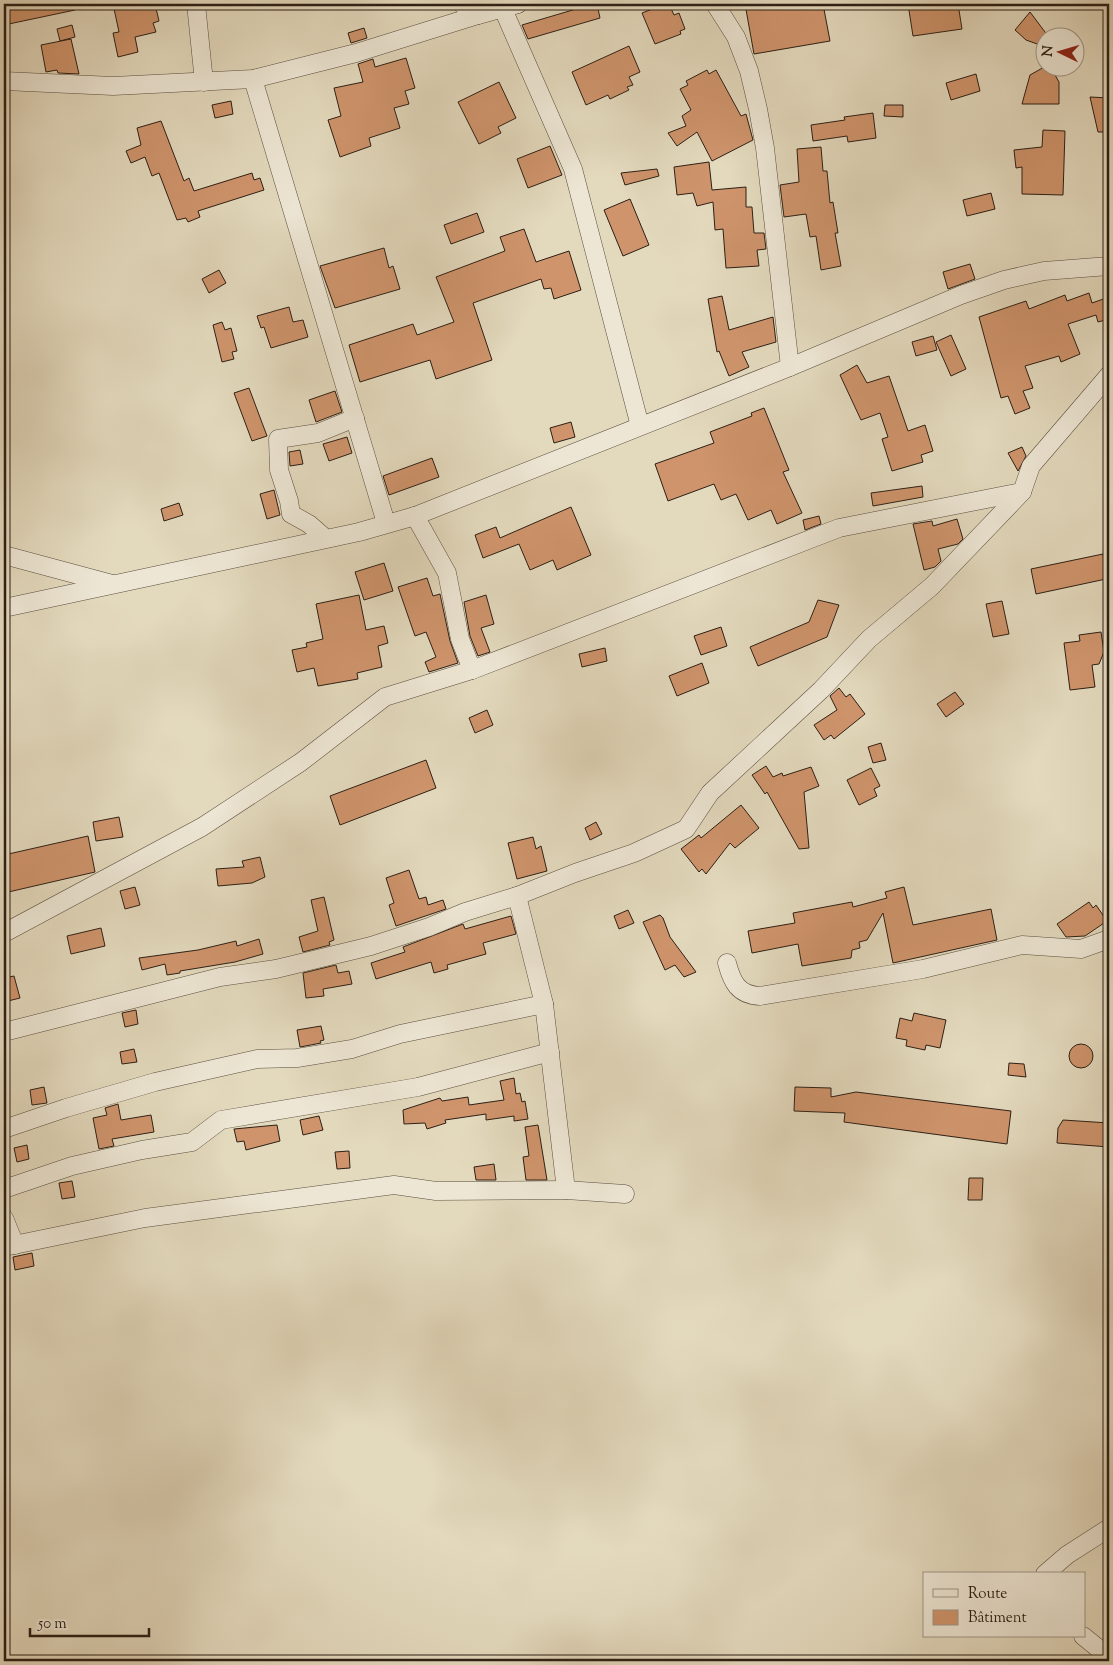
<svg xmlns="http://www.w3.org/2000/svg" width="1113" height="1665" viewBox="0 0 1113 1665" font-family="'Sorts Mill Goudy',serif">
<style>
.building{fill:#cf946c;stroke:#2c1f15}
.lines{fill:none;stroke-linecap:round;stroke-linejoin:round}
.minor-casing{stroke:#5a4e3f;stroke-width:19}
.minor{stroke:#ede6d4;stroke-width:18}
</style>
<rect width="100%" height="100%" fill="#e3d9bd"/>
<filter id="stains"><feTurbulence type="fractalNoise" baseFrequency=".004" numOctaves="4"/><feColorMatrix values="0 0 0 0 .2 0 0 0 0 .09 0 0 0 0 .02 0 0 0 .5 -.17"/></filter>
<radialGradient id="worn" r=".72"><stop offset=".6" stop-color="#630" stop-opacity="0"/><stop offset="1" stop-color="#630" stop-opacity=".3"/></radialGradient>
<g class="building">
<polygon points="26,4 75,4 75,10 4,25 4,8"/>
<polygon points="113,4 155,4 159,21 153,23 156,32 135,37 138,52 118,57 113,33 119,32"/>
<polygon points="593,4 597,4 600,18 528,39 522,25"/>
<polygon points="665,4 669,4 674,15 679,13 685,29 680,31 681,34 655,44 642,13"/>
<polygon points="745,4 823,4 830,41 754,54"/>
<polygon points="908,4 958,4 962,29 913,36"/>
<polygon points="1030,12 1048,36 1040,45 1026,40 1015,30"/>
<polygon points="72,25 75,37 60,41 57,29"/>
<polygon points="364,28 367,38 351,43 348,33"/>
<polygon points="71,39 79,74 58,73 57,70 46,72 41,45"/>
<polygon points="629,46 640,72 629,77 633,85 627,87 629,90 610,99 608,95 586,105 572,72"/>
<polygon points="406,58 415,88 405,91 409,104 394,108 400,128 369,138 371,146 340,157 328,120 341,116 334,88 363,82 358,64 373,59 375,67"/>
<polygon points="1046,66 1051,68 1059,82 1059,104 1022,104 1030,75"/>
<polygon points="707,70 709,74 716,70 741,116 746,114 753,140 712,161 697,132 677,146 668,133 686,126 682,116 691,110 680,89 688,85 686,81"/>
<polygon points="976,74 980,91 951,100 946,83"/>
<polygon points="499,82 516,118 498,127 501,133 479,144 458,102"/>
<polygon points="1090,97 1109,98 1109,132 1098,132"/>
<polygon points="231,101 233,114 215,118 212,105"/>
<polygon points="885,105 903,105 903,117 884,116"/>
<polygon points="873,113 876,138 848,142 847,136 813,141 811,125 845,120 844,117"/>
<polygon points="161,121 184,181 189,178 194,191 252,173 254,180 260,178 264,190 198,211 200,217 188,222 186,218 177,220 159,173 152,176 145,157 131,163 126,151 141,145 137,128"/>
<polygon points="1043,130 1065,131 1063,195 1022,194 1022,167 1016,168 1014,150 1042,147"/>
<polygon points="550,146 562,175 528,188 517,159"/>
<polygon points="821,147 823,171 827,171 830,203 833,202 838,233 835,233 841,266 821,270 816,236 810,237 806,214 784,217 780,185 799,182 797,149"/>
<polygon points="709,162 712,190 746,187 746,207 752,207 754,233 764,233 766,249 757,250 759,266 726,268 723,229 715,230 713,202 697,206 693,193 677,195 674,167"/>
<polygon points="657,169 659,176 625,185 621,173"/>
<polygon points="991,193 995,209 967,216 963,200"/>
<polygon points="630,199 649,245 623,256 604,210"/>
<polygon points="477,213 484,232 451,244 444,225"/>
<polygon points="524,229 536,262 569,251 581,290 554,299 551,288 544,289 541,279 473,303 492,360 436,379 430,360 360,382 349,345 413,324 417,335 454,322 436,277 505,251 500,237"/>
<polygon points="384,248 389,268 393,266 400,289 335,308 320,266"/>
<polygon points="970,264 975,279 948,289 943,272"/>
<polygon points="219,270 226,283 209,293 202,279"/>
<polygon points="1089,293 1092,303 1109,297 1109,319 1098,322 1096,315 1068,324 1080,354 1061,362 1059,356 1025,366 1033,388 1023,391 1030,408 1015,414 1008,396 1001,398 979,317 1026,301 1029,309 1065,295 1067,301"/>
<polygon points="722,296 729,330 773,317 776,342 742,352 749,367 729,376 719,351 717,352 708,299"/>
<polygon points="289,307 293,322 303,320 308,337 271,348 264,327 261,328 257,316"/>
<polygon points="222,322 225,330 231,328 237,351 232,352 234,359 222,362 213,325"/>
<polygon points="951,335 966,369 951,376 936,342"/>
<polygon points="933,336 937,350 916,356 912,342"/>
<polygon points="857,365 867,383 889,376 908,431 925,425 933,451 921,455 923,462 892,471 882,439 888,437 880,413 861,420 840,375"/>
<polygon points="249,388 267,436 252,441 234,393"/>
<polygon points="335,391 342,412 316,422 309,400"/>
<polygon points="764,408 789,470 783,472 802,513 777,524 771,510 748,520 736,494 721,500 714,484 668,501 655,464 714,443 710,432 752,416 751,413"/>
<polygon points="571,422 575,437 554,443 550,428"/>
<polygon points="347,437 352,453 329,461 323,444"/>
<polygon points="1022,447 1026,456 1018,471 1008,453"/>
<polygon points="300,450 303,464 290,466 289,452"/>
<polygon points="432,458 439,477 389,495 383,476"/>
<polygon points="922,486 923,497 873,506 871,493"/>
<polygon points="274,490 280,515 267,519 260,494"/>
<polygon points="179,503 183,515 164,521 161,509"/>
<polygon points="571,507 591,555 557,570 553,560 530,570 519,544 483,558 475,535 496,527 500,538"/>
<polygon points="819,516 821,524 805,530 803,520"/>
<polygon points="957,519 963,539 958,544 938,549 941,561 935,567 924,570 913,524 932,521 933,526"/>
<polygon points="1103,554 1106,579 1036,594 1031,569"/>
<polygon points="384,563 393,591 364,600 355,572"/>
<polygon points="427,578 433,596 440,594 450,641 458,663 429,672 425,662 436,657 426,632 415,636 398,587"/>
<polygon points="359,595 366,630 384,626 388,643 378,646 382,667 357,673 358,679 318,686 314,668 297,672 292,650 307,647 306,643 323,639 316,604"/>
<polygon points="486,595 494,624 481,628 490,652 478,656 470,636 464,602"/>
<polygon points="818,600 839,605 827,637 758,666 750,647 809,622"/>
<polygon points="1002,601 1009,634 993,637 986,604"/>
<polygon points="721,627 727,646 701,655 694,636"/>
<polygon points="1101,632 1104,652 1099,664 1092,665 1095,687 1070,690 1064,643 1080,641 1079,635"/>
<polygon points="605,648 607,661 582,667 579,654"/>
<polygon points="702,663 709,683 677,696 669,676"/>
<polygon points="839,688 846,697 850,694 865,714 834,739 831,735 824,740 814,725 837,710 830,696"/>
<polygon points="955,692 964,704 946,717 937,704"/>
<polygon points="487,710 493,725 475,733 469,718"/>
<polygon points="881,743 886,760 873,763 868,747"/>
<polygon points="426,760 436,788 340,825 330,796"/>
<polygon points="766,766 773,777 782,773 783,776 811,767 819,786 804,792 809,848 799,849 767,792 765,794 752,775"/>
<polygon points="871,768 880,786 874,789 877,796 859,805 847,780"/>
<polygon points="741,805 759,828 735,848 730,843 706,874 702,869 699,872 681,849 699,835 701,838"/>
<polygon points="119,817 123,837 96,841 93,822"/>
<polygon points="596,822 602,834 590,840 585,828"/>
<polygon points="88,836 95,872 4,893 4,855"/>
<polygon points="533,837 536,849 541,846 547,871 517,879 508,843"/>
<polygon points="260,857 265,877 252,883 218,886 216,869 244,867 242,861"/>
<polygon points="409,870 419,899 426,897 428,905 443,900 446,909 396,926 389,905 394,903 386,878"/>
<polygon points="135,887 140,905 125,909 120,891"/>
<polygon points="904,887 913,925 991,909 997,940 893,963 883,913 867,940 859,942 860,948 852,950 851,958 802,966 798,944 752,953 748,931 795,923 793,913 852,902 853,907 887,898 885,892"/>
<polygon points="324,897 334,940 329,942 330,945 303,952 299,937 318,931 311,900"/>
<polygon points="1089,902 1093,908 1096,905 1107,921 1085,936 1066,937 1057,924"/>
<polygon points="628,910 634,923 619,929 614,916"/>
<polygon points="660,915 663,918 670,937 696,972 684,977 675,965 665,970 643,922"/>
<polygon points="511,916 516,934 483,943 486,954 447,965 448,969 434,973 431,962 376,979 371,963 405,952 403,947 463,924 465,929"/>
<polygon points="101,928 105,946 71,954 67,936"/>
<polygon points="259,939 263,954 235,962 180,971 180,973 167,975 165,964 142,970 139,958 198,950 236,941 237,946"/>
<polygon points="336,965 338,973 349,971 352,984 323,989 324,996 306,998 303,973"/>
<polygon points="14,976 20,998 4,1002 4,978"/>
<polygon points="136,1010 138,1024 125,1027 122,1013"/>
<polygon points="914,1013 946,1020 940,1048 926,1045 925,1050 906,1046 907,1040 896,1038 900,1018 912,1021"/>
<polygon points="321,1026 324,1040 320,1041 321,1043 300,1047 297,1030"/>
<circle cx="1081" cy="1056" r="12"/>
<polygon points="134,1049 137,1062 122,1064 120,1052"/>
<polygon points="1009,1063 1024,1064 1026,1077 1008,1075"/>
<polygon points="514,1078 516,1094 520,1093 522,1102 525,1101 528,1119 514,1121 514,1116 486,1120 486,1114 445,1120 446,1123 427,1129 425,1123 404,1124 403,1110 440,1098 442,1101 468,1097 469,1105 504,1100 500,1081"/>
<polygon points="44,1087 47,1103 32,1105 30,1090"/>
<polygon points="795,1087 831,1088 831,1097 856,1092 1011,1111 1007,1144 844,1122 845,1113 794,1111"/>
<polygon points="118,1104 121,1120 151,1115 154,1132 112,1139 114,1146 99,1149 93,1118 107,1115 105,1108"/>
<polygon points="319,1116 323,1130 303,1135 300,1120"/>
<polygon points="1063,1120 1109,1123 1109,1147 1057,1143 1058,1128"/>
<polygon points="277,1125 280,1141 246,1150 244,1141 237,1142 234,1129"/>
<polygon points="538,1125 547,1180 526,1180 523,1157 529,1156 525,1127"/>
<polygon points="27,1145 29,1159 17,1162 14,1148"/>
<polygon points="349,1151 350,1168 337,1169 335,1152"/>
<polygon points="494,1164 496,1180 476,1180 474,1167"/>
<polygon points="969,1178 983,1178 982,1200 968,1200"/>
<polygon points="72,1181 75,1197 62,1199 59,1183"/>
<polygon points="32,1253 34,1266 15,1270 13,1257"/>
</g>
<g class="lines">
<g class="minor-casing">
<g id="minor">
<polyline points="196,4 204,82"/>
<polyline points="462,4 478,15 518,4"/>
<polyline points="715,4 736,37 749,71 758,109 765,148 790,367"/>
<polyline points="503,9 573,169 640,426"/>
<polyline points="253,79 386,523"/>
<polyline points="4,81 113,86 253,79 356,53 478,15"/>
<polyline points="415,516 447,573 460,639 472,670"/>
<polyline points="325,538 309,524 291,514 289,501 279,470 278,439 318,433 355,418"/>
<polyline points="4,555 112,584"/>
<polyline points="4,608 359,532 415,516 790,367 961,295 1004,280 1044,271 1109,266"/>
<polyline points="517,896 544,1004 566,1190"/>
<polyline points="4,933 202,827 301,762 385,697 472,670 839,528 1022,492"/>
<path d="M727,963C732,982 738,995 760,996L923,969L1022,945L1081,949L1109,939"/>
<polyline points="4,1032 220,977 276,969 371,946 429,927 465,912 517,896 575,873 634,853 686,829 710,793 821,690 869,639 932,586 1022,492 1031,466 1109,375"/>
<polyline points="4,1129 66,1108 155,1082 257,1059 297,1058 352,1049 400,1034 544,1004"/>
<polyline points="4,1189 72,1166 142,1150 192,1142 221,1120 418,1087 550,1052"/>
<polyline points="4,1218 15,1245"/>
<polyline points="4,1247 145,1218 394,1185 436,1191 566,1190 625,1194"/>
<polyline points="1045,1574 1067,1555 1109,1528"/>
<polyline points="1083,1636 1109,1657"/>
</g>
</g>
<use href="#minor" class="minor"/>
</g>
<rect width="1113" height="1665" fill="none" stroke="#e3d9bd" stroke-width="20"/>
<rect x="5" y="5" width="1103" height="1655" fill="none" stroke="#2c1f15" stroke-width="2.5"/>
<rect x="10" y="10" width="1093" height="1645" fill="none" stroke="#2c1f15"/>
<rect x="923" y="1572" width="162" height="65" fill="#ede6d4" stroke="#a09688"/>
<rect x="933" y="1589" width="25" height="8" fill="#ede6d4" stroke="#a09688"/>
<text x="968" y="1598" font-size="15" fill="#2c1f15">Route</text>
<rect x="933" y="1610" width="25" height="15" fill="#cf946c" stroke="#a09688"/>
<text x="968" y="1622" font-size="15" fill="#2c1f15">Bâtiment</text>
<g transform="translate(1060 52) rotate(275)"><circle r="24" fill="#ede6d4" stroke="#a09688"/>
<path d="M0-4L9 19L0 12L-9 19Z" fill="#8f2418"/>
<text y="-8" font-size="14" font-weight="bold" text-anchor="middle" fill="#2c1f15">N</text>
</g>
<path d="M30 1628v8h119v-8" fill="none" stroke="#2c1f15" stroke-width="2.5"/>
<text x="38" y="1628" font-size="15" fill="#2c1f15" stroke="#ede6d4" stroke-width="4" paint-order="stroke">50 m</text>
<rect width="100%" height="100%" filter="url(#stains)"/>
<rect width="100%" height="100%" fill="url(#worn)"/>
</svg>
